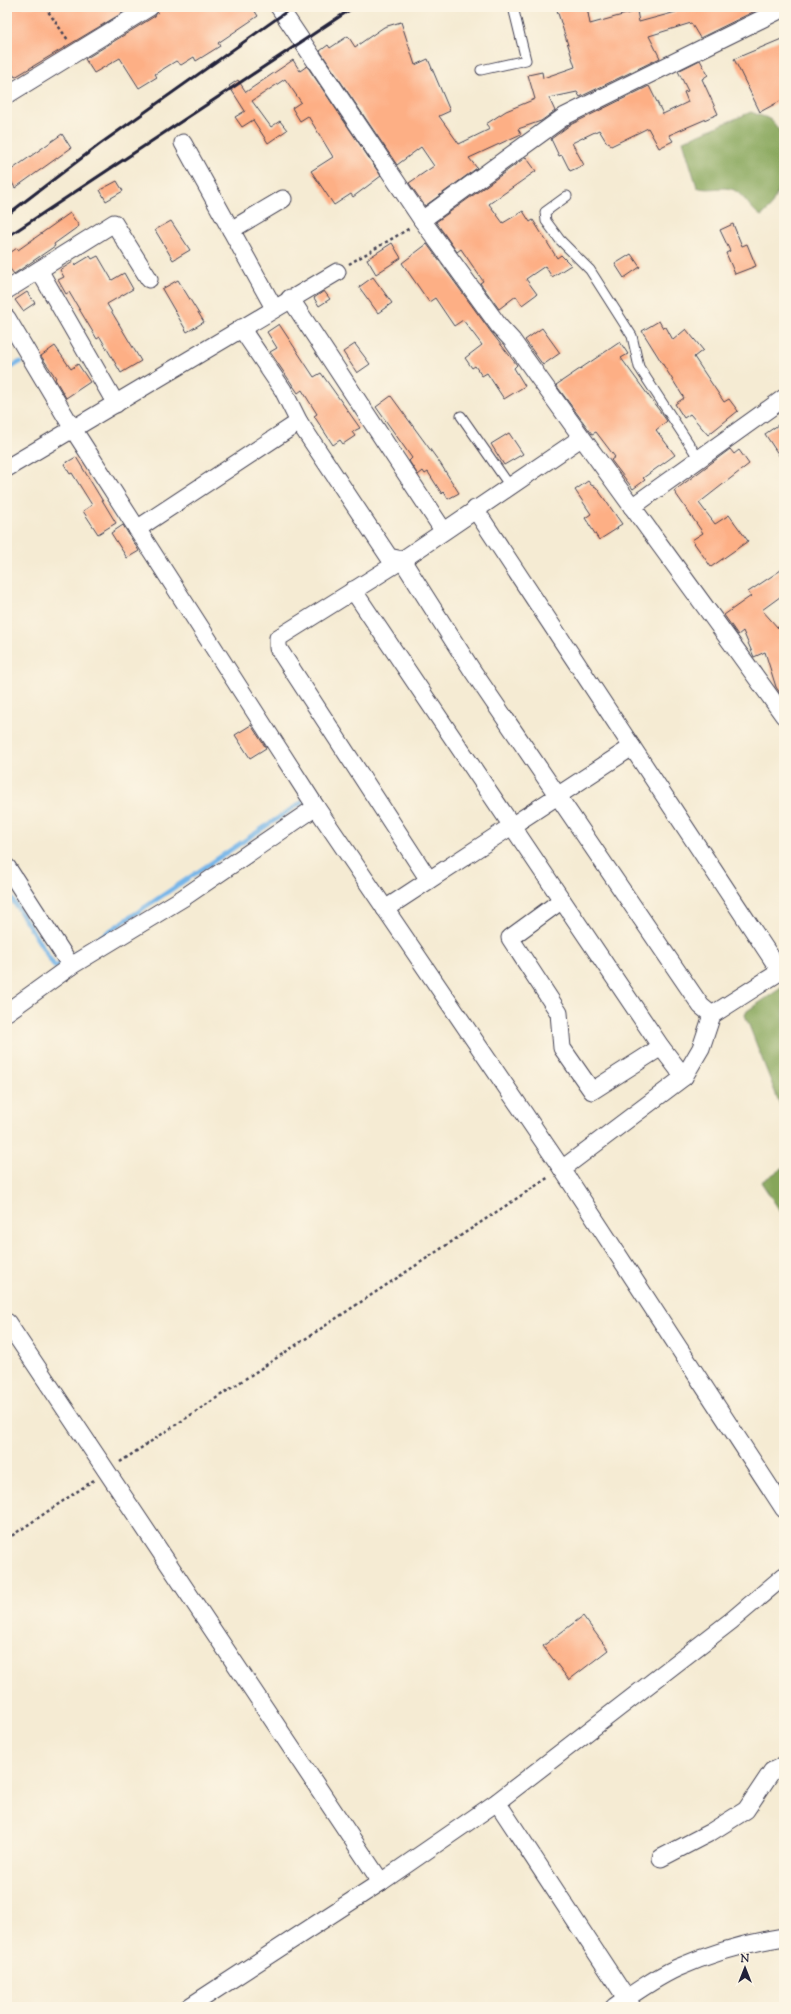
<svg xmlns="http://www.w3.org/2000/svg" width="791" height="2014" viewBox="0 0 791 2014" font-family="'Sorts Mill Goudy',serif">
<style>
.forest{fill:#86a65a;stroke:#54644a}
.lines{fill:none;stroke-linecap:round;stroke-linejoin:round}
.stream{stroke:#75b5e9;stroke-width:4.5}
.building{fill:#fdaf85}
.lane-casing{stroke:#424052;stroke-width:11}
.street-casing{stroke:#424052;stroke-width:19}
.path{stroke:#424052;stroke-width:2.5;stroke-dasharray:3 3;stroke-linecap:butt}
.lane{stroke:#fff;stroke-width:9}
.street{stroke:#fff;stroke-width:17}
.rail{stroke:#22223b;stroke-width:3}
</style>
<rect width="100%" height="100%" fill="#fcf5e5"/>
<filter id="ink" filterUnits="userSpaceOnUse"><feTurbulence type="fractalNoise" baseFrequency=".025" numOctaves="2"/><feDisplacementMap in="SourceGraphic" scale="8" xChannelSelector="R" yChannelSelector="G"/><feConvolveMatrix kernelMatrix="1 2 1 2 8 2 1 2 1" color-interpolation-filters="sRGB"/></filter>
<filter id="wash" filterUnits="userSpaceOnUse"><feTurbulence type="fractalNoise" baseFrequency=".012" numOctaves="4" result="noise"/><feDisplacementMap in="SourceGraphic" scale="16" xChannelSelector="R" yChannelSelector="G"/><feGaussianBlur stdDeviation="0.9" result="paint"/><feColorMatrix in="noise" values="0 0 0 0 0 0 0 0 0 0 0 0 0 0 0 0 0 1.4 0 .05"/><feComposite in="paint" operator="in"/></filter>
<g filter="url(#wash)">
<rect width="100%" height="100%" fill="#f5ebd3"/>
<g class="forest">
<path d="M751,112C757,115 769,117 773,122C776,126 783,135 784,140C789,159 778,207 761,216C750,209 745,196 734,190C723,185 708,192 697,187L683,141Z"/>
<polygon points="784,986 784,1115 745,1015 747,1011"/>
<polygon points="784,1167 784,1217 761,1182"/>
</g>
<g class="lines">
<g class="stream">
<polyline points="7,370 20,362"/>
<polyline points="7,891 55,967 60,964"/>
<polyline points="75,954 302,802"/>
</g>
</g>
<g id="blocks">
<g class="building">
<polygon points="7,7 121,7 124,12 15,77 7,66"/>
<polygon points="160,7 252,7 258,16 218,43 220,46 196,61 194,57 181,65 176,61 155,74 157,77 139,88 120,58 94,73 85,59 155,16"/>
<polygon points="556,7 587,7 590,24 637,11 639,22 676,12 674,7 763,7 700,38 691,23 649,36 660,58 580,97 577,92 549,98 555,111 541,121 518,129 521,134 469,158 477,168 425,206 409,183 434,166 421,147 397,165 320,51 328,45 330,48 348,36 355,47 384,27 401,22 415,65 428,59 450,111 439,116 459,144 490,129 486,124 506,111 535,99 528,75 542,72 543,78 575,67"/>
<polygon points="784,38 784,99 760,112 734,59"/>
<polygon points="293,60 300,71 307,66 381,176 353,197 351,194 334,205 311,171 333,157 308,116 300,121 292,108 301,102 285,79 252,101 271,127 280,121 287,130 268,143 253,120 242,127 235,117 245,111 229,86 238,80 246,92"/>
<polygon points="700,60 708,75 702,79 718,114 669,135 673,141 659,148 648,128 611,146 609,142 607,143 599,130 572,143 584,165 570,171 562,155 559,156 551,139 570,125 649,86 663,114 688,102 684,92 688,91 678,71"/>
<polygon points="62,134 71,148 15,188 7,173"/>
<polygon points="526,157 536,171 489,204 503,223 523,211 530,222 533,220 557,258 561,255 571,265 552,277 545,266 526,279 537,294 522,305 516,296 499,309 480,283 483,281 461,249 457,252 436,222"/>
<polygon points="117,181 123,191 106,201 100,190"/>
<polygon points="70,213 79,226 54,244 55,246 14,274 7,265 7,255 17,248 18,250"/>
<polygon points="171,221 190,250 173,260 155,230"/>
<polygon points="733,224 742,246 747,244 756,266 735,274 726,253 730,251 720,230"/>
<polygon points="392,243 401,258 376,274 367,259"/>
<polygon points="427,244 491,332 517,365 514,368 525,386 504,399 487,373 482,376 475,366 472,368 465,358 482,345 463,320 454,326 435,298 429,302 402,263"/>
<polygon points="631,254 640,267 624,278 615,264"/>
<polygon points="90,256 92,259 98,256 112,280 124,273 133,289 107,304 141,361 121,373 100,337 97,339 69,292 66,294 58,280 64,277 60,270 73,262 75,265"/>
<polygon points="373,277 392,303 378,313 359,287"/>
<polygon points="178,280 204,322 187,332 162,289"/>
<polygon points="324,291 330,299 319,306 314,298"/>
<polygon points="27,292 35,303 23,311 15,300"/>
<polygon points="659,321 663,328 666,327 673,340 686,329 703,350 694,357 724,402 729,399 738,411 708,435 690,414 684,418 675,404 684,398 642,331"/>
<polygon points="279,324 314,377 321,373 360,428 352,432 355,436 343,444 340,440 333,445 314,416 317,414 302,390 298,393 270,352 277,348 267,332"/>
<polygon points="542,328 560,353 543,365 525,340"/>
<polygon points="620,342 628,354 621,358 667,421 656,430 675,455 643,478 645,480 633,489 611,460 615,457 596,432 592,434 556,385"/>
<polygon points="355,344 370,364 357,373 343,352"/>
<polygon points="55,346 71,369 78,364 90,382 66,398 55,379 56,378 41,356"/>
<polygon points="391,396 440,463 459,493 448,499 444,492 442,494 428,472 425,474 423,471 418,475 409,461 412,458 376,407"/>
<polygon points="778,425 784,434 784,463 765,434"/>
<polygon points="509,433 523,454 504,465 491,444"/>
<polygon points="730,449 734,454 739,450 749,464 699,503 715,524 729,515 748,541 711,567 692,540 703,533 674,491"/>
<polygon points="76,457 116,523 98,534 83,511 92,505 72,473 70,474 64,464"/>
<polygon points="588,481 591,485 596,487 622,524 617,527 618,528 599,540 585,518 591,514 575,490"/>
<polygon points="123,525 139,551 127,558 111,533"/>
<polygon points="784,568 784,594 762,610 778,628 784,625 784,699 776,687 765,652 754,657 743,631 738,635 724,615 751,596 748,592"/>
<polygon points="251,725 266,748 250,758 235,735"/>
<polygon points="583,1616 608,1650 569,1680 543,1646"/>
</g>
</g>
</g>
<g filter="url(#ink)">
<use href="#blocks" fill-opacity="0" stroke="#424052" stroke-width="1"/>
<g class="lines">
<g class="lane-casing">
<g id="lane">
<polyline points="481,70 526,60 513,7"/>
<polyline points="567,196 545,212 546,221 560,240 590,270 632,336 639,367 699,459"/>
<polyline points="461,416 510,486"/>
</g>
</g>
<g class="street-casing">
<g id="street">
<path d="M279,7L422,220L499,326L512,340C601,466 694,590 784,716"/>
<polyline points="7,95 150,7"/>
<polyline points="183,143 274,308"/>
<polyline points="422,220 565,116 784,8"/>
<polyline points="231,230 283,199"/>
<polyline points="39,270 116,404"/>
<polyline points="7,290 114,223 149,279"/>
<polyline points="290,298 443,530"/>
<polyline points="7,318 73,429 316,807 562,1169 784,1509"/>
<polyline points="241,328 283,390 299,422 389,557 402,560 472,670 701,1006 712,1015"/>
<polyline points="7,468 337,272"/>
<polyline points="632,507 784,398"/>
<polyline points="475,509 780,971"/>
<polyline points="137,529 299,422"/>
<polyline points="353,590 661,1047 684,1077"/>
<polyline points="7,867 71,966"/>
<polyline points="429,880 278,648 278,638 402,560 581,438"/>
<polyline points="562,900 510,938 559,1013 562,1048 592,1091 661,1047"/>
<polyline points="385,909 632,747"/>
<polyline points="7,1012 71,966 183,898 316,807"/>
<polyline points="562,1169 684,1077 701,1048 712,1015 784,969"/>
<polyline points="7,1322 381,1882"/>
<polyline points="497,1802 632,2007"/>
<polyline points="661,1858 711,1832 746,1810 772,1771 784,1765"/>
<polyline points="189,2007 381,1882 497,1802 731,1621 784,1576"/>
<path d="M614,2007C634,1993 655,1978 677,1968C711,1953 747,1943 784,1937"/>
</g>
</g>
<g class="path">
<polyline points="45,7 68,40"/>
<polyline points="349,264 410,228"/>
<polyline points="120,1462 549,1177"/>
<polyline points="7,1539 94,1480"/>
</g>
<use href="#lane" class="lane"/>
<use href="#street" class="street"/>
<g class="rail">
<polyline points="7,215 100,144 293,7"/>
<polyline points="7,237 354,7"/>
</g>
</g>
</g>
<rect width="791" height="2014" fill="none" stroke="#fcf5e5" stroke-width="24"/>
<g transform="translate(745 1968)" stroke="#fcf5e5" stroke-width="3" paint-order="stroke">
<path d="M0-3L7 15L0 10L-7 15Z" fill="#22223b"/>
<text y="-6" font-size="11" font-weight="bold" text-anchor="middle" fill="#22223b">N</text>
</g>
</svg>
